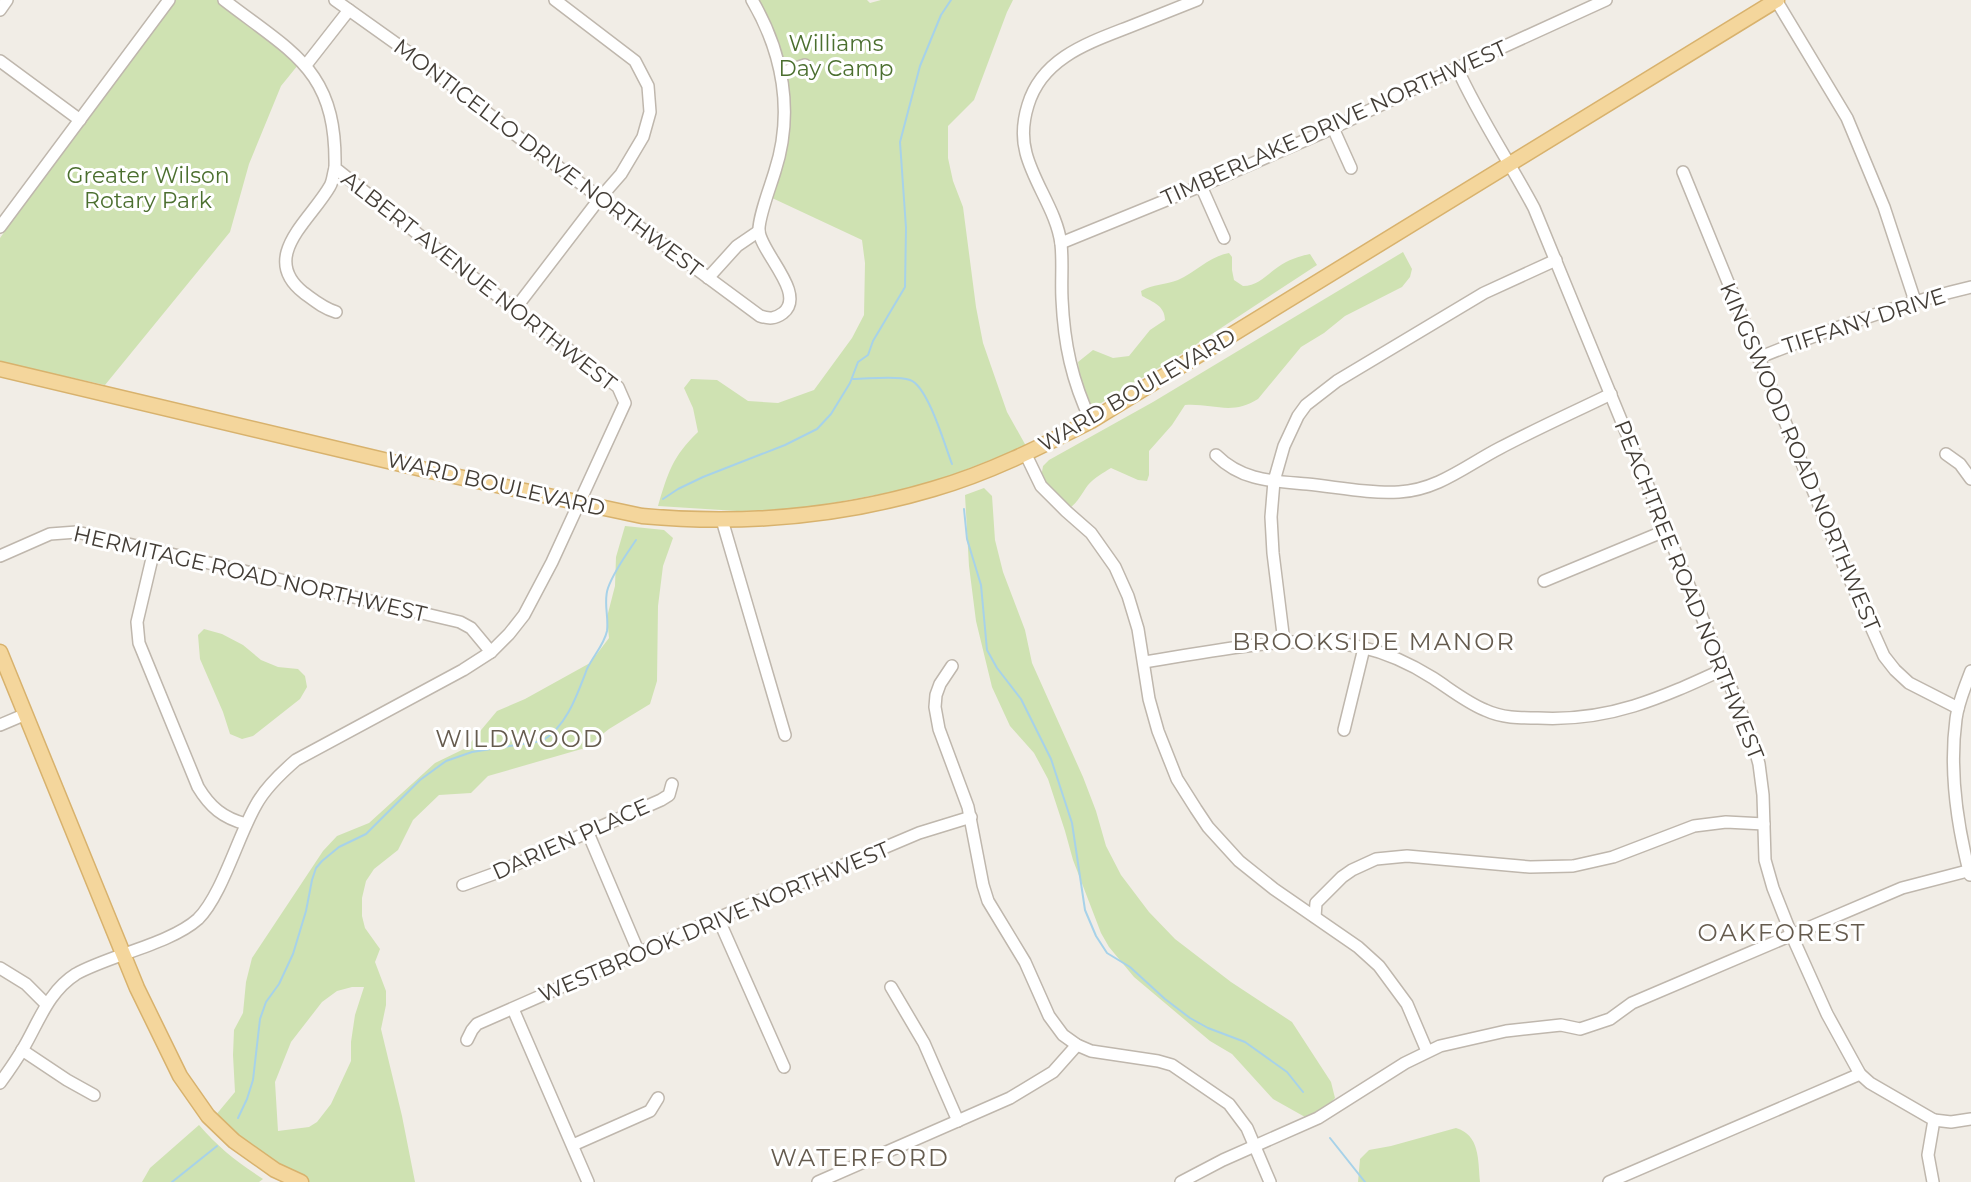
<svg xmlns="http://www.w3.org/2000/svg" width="1971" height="1182" viewBox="0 0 1971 1182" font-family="Montserrat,sans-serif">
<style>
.green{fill:#cfe2b2;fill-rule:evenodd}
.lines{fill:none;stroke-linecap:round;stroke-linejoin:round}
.stream{stroke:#a7d2e9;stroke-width:2}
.minor-casing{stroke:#bfb7ad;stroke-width:14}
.major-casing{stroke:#d8b26d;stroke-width:17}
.minor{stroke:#fff;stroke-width:11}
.major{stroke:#f4d69c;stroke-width:14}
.labels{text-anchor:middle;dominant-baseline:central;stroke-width:6;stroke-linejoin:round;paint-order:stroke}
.park-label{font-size:22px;fill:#4b6f2f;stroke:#fff}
.street-label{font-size:22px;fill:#433d36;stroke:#fff}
.neighbourhood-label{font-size:24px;letter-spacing:2px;fill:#655b4e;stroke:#fff}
</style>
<rect width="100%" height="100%" fill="#f1ede6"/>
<g class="green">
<polygon points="170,0 221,0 298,65 281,86 249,164 230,232 105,385 0,362 0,238"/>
<path d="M755,0H867L870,3L881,0H1013L1007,12L974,100L948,126V158L953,181L963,207L976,307L983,343L1007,412L1026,446L947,477L897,491L827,504L785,510L737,511L658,506C668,473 672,457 698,432L693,408L684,388L691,379L717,380L748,401L778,403L814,390L852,338L864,315L865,263L862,240L770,197L788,92Z"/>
<path d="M1403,252L1412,269L1410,277L1402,287L1345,316L1324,333L1301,347L1258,399C1232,416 1212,403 1185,405L1172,425L1149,451V475L1147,481L1138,480L1111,468C1103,473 1095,477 1088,485C1082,493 1078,502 1070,508L1041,478L1043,466L1049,460L1153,402Z"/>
<path d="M1229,253L1232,257V270L1234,280L1243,286C1258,286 1266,275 1278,267C1288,260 1299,256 1310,254L1317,265L1186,351L1093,408C1084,396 1080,378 1078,362L1093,350L1113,358L1129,356L1150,330L1165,320C1165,306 1153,302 1142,296L1141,291C1153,284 1166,285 1178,280C1196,272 1210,256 1229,253Z"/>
<polygon points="984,488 992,496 995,540 1003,572 1025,630 1032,663 1083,777 1096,811 1106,846 1121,875 1149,912 1175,939 1231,982 1292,1022 1331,1082 1335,1098 1325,1109 1305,1117 1273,1099 1232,1054 1210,1041 1134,977 1109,947 1101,933 1073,860 1065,831 1048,779 1034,753 1010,726 992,687 976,621 969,566 965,495"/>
<path d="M625,526L664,530L673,538L663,566L658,606L657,681L650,704L609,729L585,748L488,776L471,793L439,795L413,820L398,850L374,869L366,881L362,898V916L365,928L380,949L375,962L386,991V1005L381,1029L402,1116L415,1182H309L267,1159L215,1116L235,1092L233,1055L234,1030L243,1013L246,982L252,958L323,851L337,836L369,823L435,763L466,748L497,711L525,699L590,663L609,638L607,617L615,586L616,557ZM352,987H364L355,1015L351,1042V1061L331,1104L317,1122L309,1127L278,1131L275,1082L291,1042L322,1002L337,991Z"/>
<polygon points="204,629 222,634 243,645 261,660 278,667 298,669 305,676 307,687 300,699 253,736 242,739 230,734 223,712 200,659 198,635"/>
<path d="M199,1125C219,1148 237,1162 263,1179L259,1182H142L150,1168Z"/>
<path d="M1456,1128C1480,1135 1478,1160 1480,1182H1358L1360,1159L1369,1150L1391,1146Z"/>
</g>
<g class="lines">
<g class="stream">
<path d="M853,379C869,379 896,375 910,380C928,386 945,446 952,464"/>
<polyline points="663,499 678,489 703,477 785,445 817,429 831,414 850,383 858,362 868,355 873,341 905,287 906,228 900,142 920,66 941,15 951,0"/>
<polyline points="964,509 967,539 981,585 987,650 997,668 1021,699 1051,759 1072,823 1085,910 1096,936 1107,953 1130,967 1165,999 1190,1018 1208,1028 1245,1042 1287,1072 1303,1092"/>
<path d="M238,1118L247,1099L253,1080L260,1019L266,1002L279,984L293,954L306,911L312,880L316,868L322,861L339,847L366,834L420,780L446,761L472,752L542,741C567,726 577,695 587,669C593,656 604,645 607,631C609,616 603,602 608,588C614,571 626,555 636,540"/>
<polyline points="1330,1138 1365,1182"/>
<polyline points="172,1182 217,1146"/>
</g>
<g class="minor-casing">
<g id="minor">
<path d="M335,0L422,62L530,146L760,316C769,319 775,319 783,313C807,294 761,253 759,231C758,218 771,185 775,171C794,112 783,53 752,0"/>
<polyline points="1776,0 1847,118 1884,207 1915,301"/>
<polyline points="0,10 7,0"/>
<polyline points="0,61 80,120"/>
<polyline points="306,65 349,10"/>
<path d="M1457,68C1479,117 1509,161 1534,208L1752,739L1759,764L1763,795L1765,860L1773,888L1792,936L1827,1014L1860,1074L1870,1083L1934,1120L1928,1155L1933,1182"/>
<polyline points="781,73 805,65"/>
<polyline points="1333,128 1351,168"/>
<path d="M335,168C333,174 333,181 330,186C311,220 258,257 304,293C315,301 323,308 336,312"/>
<polyline points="1683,172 1846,571 1884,656 1895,670 1909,683 1958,708"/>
<polyline points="1201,186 1224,238"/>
<polyline points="0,227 169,0"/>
<polyline points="1061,243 1201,186 1333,128 1457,68 1606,0"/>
<polyline points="708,278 737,246 759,231"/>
<polyline points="515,309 600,198 621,174 643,137 650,112 648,86 635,61 555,0"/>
<path d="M1758,358C1827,330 1898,304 1971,287"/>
<path d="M1091,421C1072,381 1064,344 1062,299C1061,281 1063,262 1061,244C1057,212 1034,184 1026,153C1022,138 1023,121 1028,105C1042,58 1088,43 1129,27C1152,18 1174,9 1197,0"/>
<polyline points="1946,454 1960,464 1971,479"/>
<polyline points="1026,455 1041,486 1066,511 1091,533 1115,567 1128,596 1138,629 1149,699 1158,731 1177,779 1196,809 1208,827 1239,861 1274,889 1358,947 1379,966 1407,1004 1427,1051"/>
<path d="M1216,455C1242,481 1272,481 1307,484C1337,487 1369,494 1399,492C1438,490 1467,465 1500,448C1536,429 1574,412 1611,394"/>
<polyline points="722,520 785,735"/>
<path d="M154,550L137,622L139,643L198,787C210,807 223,818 246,824"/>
<polyline points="0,556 50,534 77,532 460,622 471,628 491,652"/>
<polyline points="1544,581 1667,530"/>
<polyline points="1284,642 1273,553 1271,517 1274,481 1284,446 1298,416 1306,405 1337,381 1484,293 1556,260"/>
<path d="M1144,662C1212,652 1293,632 1361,647C1387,653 1411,664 1433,678C1450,689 1466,702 1485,710C1502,718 1519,718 1538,718C1609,722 1661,698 1724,669"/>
<polyline points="952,666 940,684 936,695 935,707 939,729 968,807 983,885 988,901 1025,962 1049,1016 1063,1035 1077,1045 1091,1051 1158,1061 1172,1065 1229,1104 1247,1128 1270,1182"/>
<polyline points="0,725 26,714"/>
<polyline points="1344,730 1364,648"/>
<polyline points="588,833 639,953"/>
<path d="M1970,875C1957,825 1949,771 1956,719C1958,703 1965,687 1971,671"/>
<polyline points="463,885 496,873 661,800 669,795 672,784"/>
<polyline points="1315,917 1316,903 1342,877 1352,870 1376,859 1407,856 1530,867 1573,866 1613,857 1694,826 1726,822 1764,824"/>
<polyline points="718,918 784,1067"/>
<polyline points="0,968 26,984 46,1004"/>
<polyline points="891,987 924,1043 958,1121"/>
<polyline points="513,1009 588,1182"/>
<polyline points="467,1040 472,1030 477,1024 718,918 919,833 971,817"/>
<polyline points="22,1050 67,1080 94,1095"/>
<path d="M0,1083C8,1072 17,1059 24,1047C39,1021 49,991 76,974C110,955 170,944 198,919C222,895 238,836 256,805C265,788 281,773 296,760L463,670L491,652L509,634L524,615L552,562L625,403L618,387L457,265L335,168C337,70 294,54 224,0"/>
<polyline points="1934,1120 1951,1122 1971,1119"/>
<polyline points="573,1145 650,1111 658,1098"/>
<polyline points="818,1182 1010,1098 1053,1072 1077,1045"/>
<polyline points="1181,1182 1223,1160 1318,1118 1405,1063 1440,1046 1506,1031 1561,1025 1580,1029 1610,1019 1632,1003 1902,888 1971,870"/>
<polyline points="1609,1182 1860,1074"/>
</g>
</g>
<g class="major-casing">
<g id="major">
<path d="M0,369L426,470L642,516C740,525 839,517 933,489C989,473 1040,447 1091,421L1777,0"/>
<polyline points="0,652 137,988 180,1076 208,1116 234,1141 275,1170 301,1182"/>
</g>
</g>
<use href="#minor" class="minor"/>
<use href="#major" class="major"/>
</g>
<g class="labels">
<g class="park-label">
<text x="836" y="43">Williams<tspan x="836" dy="25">Day Camp</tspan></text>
<text x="148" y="175">Greater Wilson<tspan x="148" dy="25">Rotary Park</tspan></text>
</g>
<g class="street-label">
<text transform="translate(1334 123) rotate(-24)">TIMBERLAKE DRIVE NORTHWEST</text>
<text transform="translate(548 158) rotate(37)">MONTICELLO DRIVE NORTHWEST</text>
<text transform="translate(479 281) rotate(38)">ALBERT AVENUE NORTHWEST</text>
<text transform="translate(1864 321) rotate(-18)">TIFFANY DRIVE</text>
<text transform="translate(1137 390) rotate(-30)">WARD BOULEVARD</text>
<text transform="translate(1800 457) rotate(67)">KINGSWOOD ROAD NORTHWEST</text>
<text transform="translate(496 484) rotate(13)">WARD BOULEVARD</text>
<text transform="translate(250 574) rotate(13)">HERMITAGE ROAD NORTHWEST</text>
<text transform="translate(1689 590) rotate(68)">PEACHTREE ROAD NORTHWEST</text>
<text transform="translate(571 839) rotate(-24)">DARIEN PLACE</text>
<text transform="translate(714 922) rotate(-23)">WESTBROOK DRIVE NORTHWEST</text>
</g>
<g class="neighbourhood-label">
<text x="1374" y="641">BROOKSIDE MANOR</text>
<text x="520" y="738">WILDWOOD</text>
<text x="1782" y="932">OAKFOREST</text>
<text x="860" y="1157">WATERFORD</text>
</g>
</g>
</svg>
